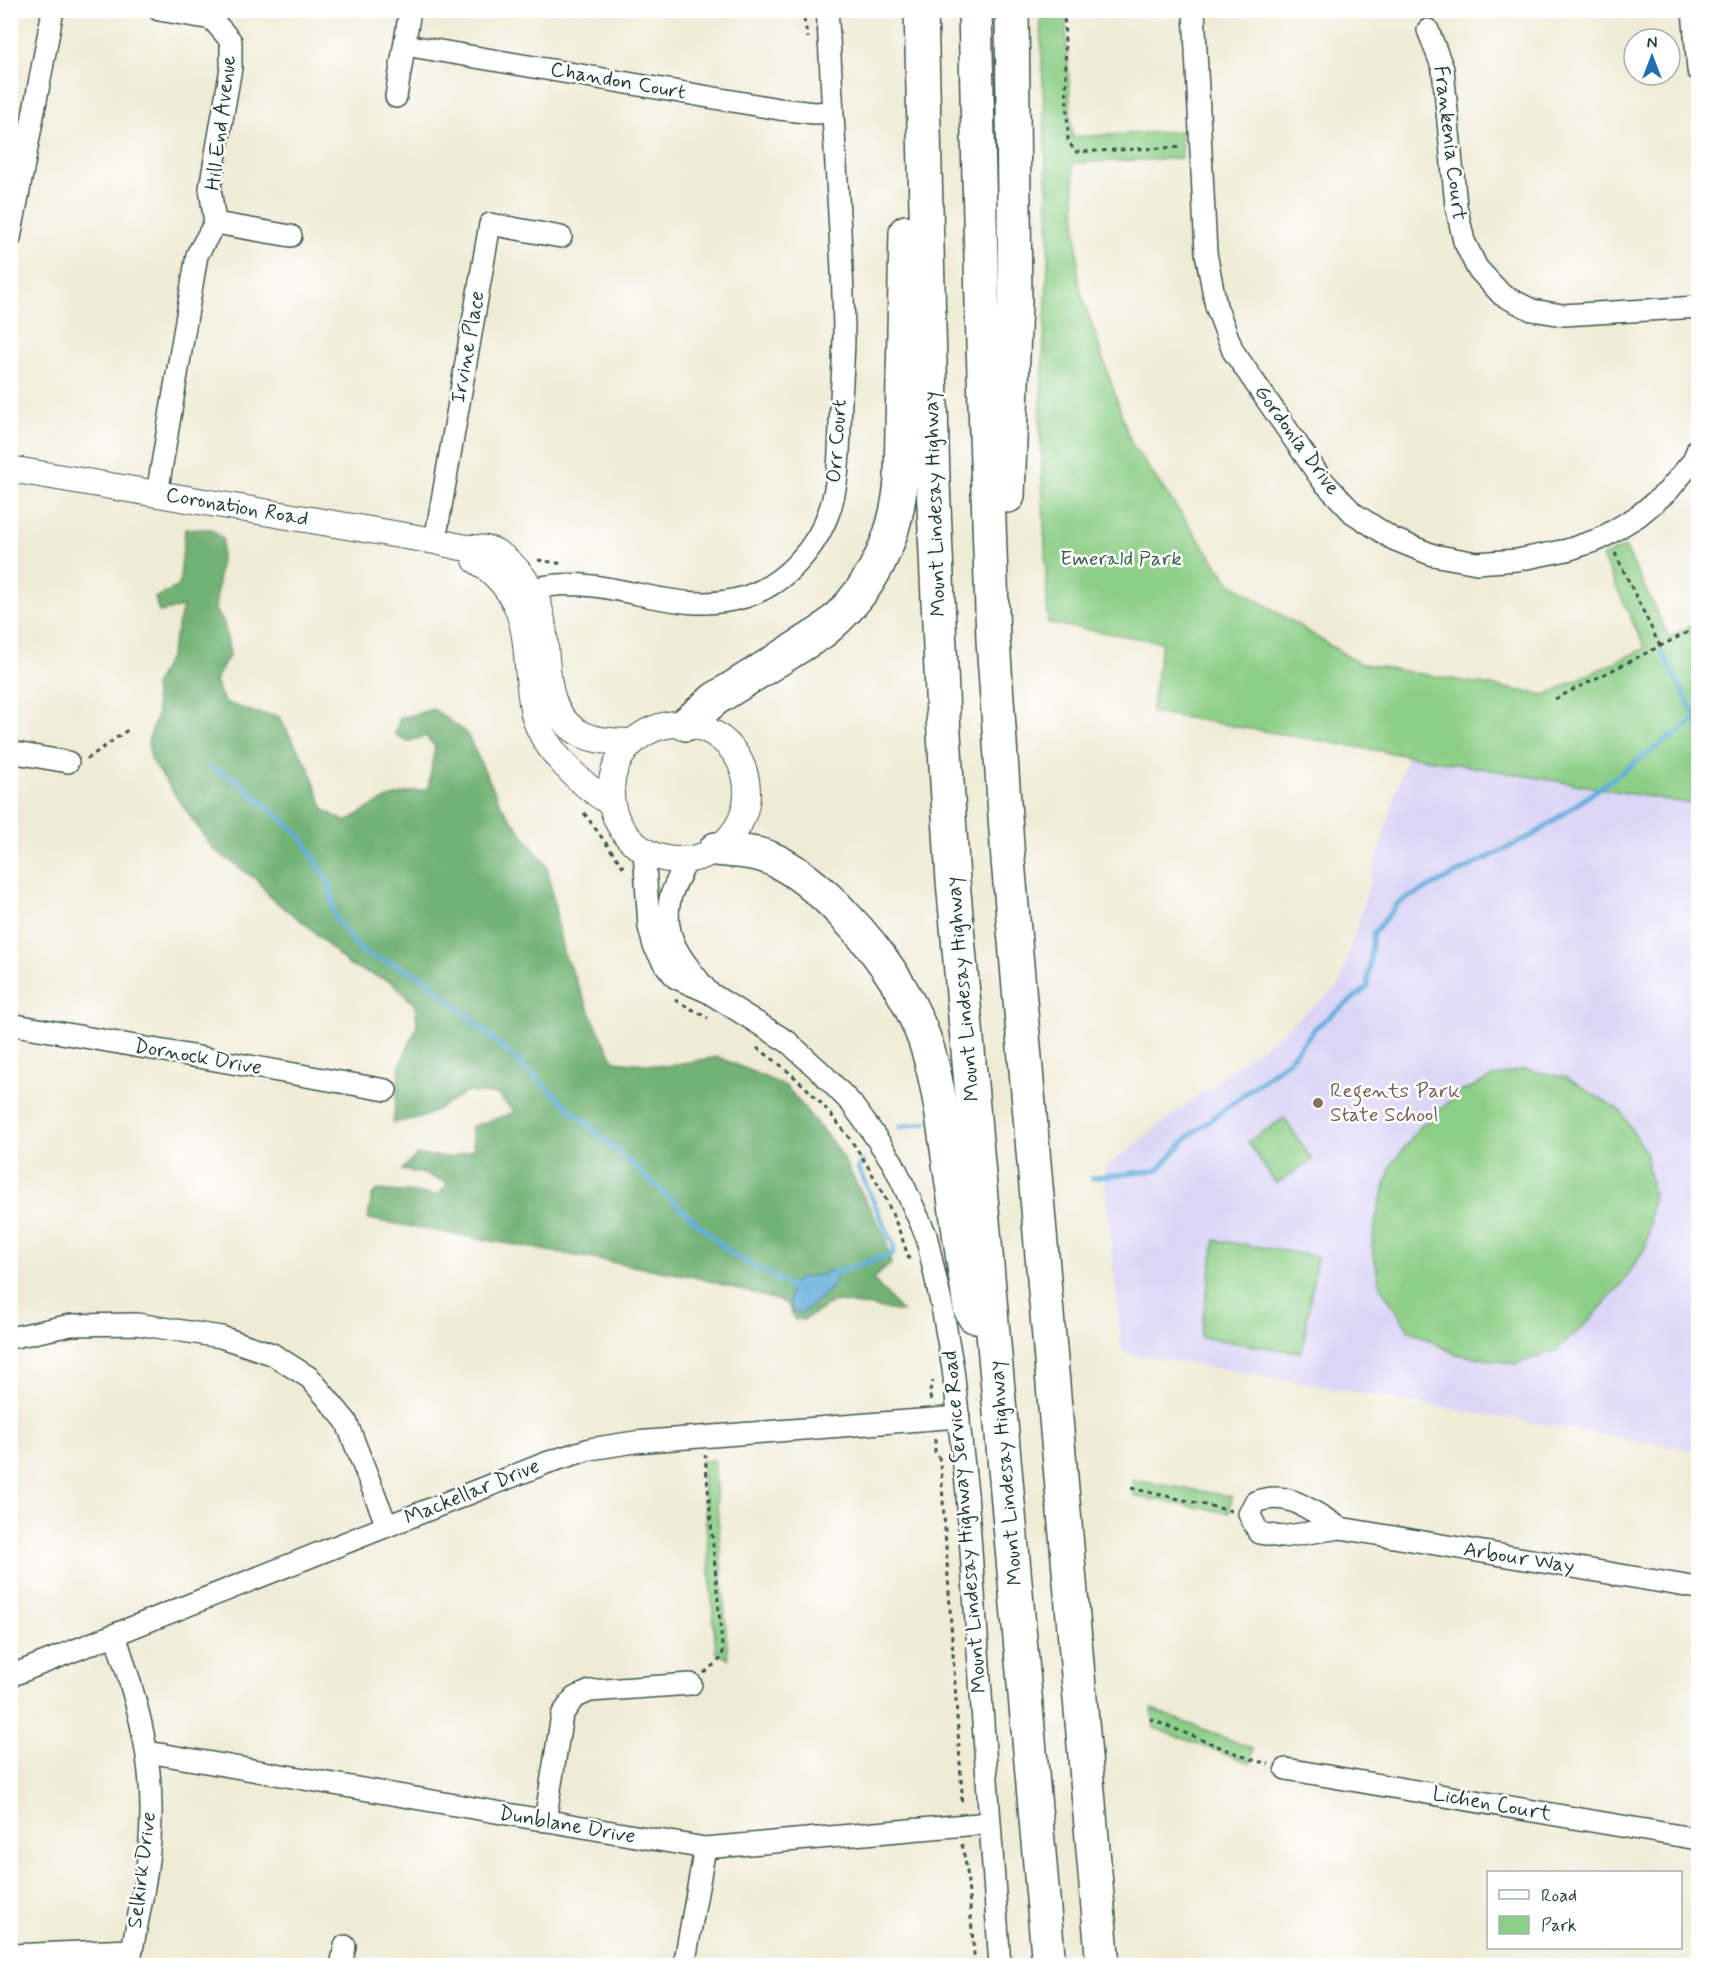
<svg xmlns="http://www.w3.org/2000/svg" width="1709" height="1976" viewBox="0 0 1709 1976" font-family="Mynerve,sans-serif">
<style>
.built{fill:#dcd6f6}
.green{fill:#8dcf87;stroke:#56865e;stroke-width:1.5}
.forest{fill:#72b274;stroke:#487854;stroke-width:1.5;fill-rule:evenodd}
.water{fill:#62afdb;stroke:#407688;stroke-width:1.5}
.lines{fill:none;stroke-linecap:round;stroke-linejoin:round}
.stream{stroke:#62afdb;stroke-width:5}
.minor-casing{stroke:#3e574c;stroke-width:24}
.tertiary-casing{stroke:#3e574c;stroke-width:28}
.trunk-casing{stroke:#3e574c;stroke-width:36}
.path{stroke:#3e574c;stroke-width:3;stroke-dasharray:4.5 4.5;stroke-linecap:butt}
.minor{stroke:#fff;stroke-width:21}
.tertiary{stroke:#fff;stroke-width:26}
.trunk{stroke:#fff;stroke-width:33}
.education-dot{fill:#8d6e63;stroke:#fff;stroke-width:2}
.labels{text-anchor:middle;dominant-baseline:central;stroke-width:5;stroke-linejoin:round;paint-order:stroke}
.street-label{font-size:21px;fill:#1f3d34;stroke:#fff}
.park-label{font-size:21px;fill:#3a6249;stroke:#fff}
.education-label{font-size:21px;fill:#785e54;stroke:#fff;text-anchor:start}
</style>
<rect width="100%" height="100%" fill="#fff"/>
<filter id="ink" filterUnits="userSpaceOnUse"><feTurbulence type="fractalNoise" baseFrequency=".0167" numOctaves="2"/><feDisplacementMap in="SourceGraphic" scale="12" xChannelSelector="R" yChannelSelector="G"/><feConvolveMatrix kernelMatrix="1 2 1 2 8 2 1 2 1" color-interpolation-filters="sRGB"/></filter>
<filter id="wash" filterUnits="userSpaceOnUse"><feTurbulence type="fractalNoise" baseFrequency=".008" numOctaves="4" result="noise"/><feDisplacementMap in="SourceGraphic" scale="24" xChannelSelector="R" yChannelSelector="G"/><feGaussianBlur stdDeviation="1.35" result="paint"/><feColorMatrix in="noise" values="0 0 0 0 0 0 0 0 0 0 0 0 0 0 0 0 0 1.4 0 .05"/><feComposite in="paint" operator="in"/></filter>
<g filter="url(#wash)">
<rect width="100%" height="100%" fill="#f0ebd5"/>
<polygon class="built" points="1407,755 1698,805 1698,1451 1122,1352 1104,1168 1339,987"/>
<g class="green">
<polygon points="1040,11 1065,11 1072,137 1181,131 1182,158 1073,163 1079,286 1131,443 1229,582 1358,663 1545,695 1645,648 1602,557 1625,547 1669,637 1698,622 1698,805 1151,712 1162,642 1048,623 1040,424 1049,240"/>
<polygon points="1523,1069 1565,1077 1621,1111 1646,1154 1653,1196 1646,1247 1624,1281 1590,1320 1557,1350 1516,1364 1456,1354 1409,1330 1381,1288 1372,1247 1376,1217 1391,1165 1421,1126 1459,1093 1493,1077"/>
<polygon points="1284,1118 1312,1160 1276,1184 1248,1142"/>
<polygon points="1215,1240 1317,1256 1302,1353 1200,1337"/>
<polygon points="714,1460 728,1659 716,1652 701,1461"/>
<polygon points="1132,1480 1232,1496 1229,1513 1134,1496"/>
<polygon points="1152,1709 1253,1749 1250,1763 1154,1728"/>
</g>
<path class="forest" d="M185,529H211L223,539L215,610L224,623L230,654L215,681L224,702L256,713L278,716L309,768L324,810L346,822C377,802 391,794 428,789L435,746L425,736L407,742L395,734L400,718L433,709L466,732L502,807L547,866L563,952L595,1023L614,1061L666,1066L718,1057L786,1086L837,1148L885,1236L891,1264L873,1279L902,1312L834,1301L804,1320L794,1319L787,1303L695,1277L368,1219L372,1195L378,1190L439,1195L448,1183L424,1174L402,1170L417,1155L452,1157L474,1149L471,1127L515,1112L496,1094L467,1092L426,1116L393,1123L400,1066L417,1026L416,1006L392,982L350,966L308,926L272,899L257,880L213,849L151,760L148,742L157,715L154,686L170,656L183,607L159,612L155,598L179,586ZM821,1275L831,1289L810,1304L803,1313L793,1312L808,1276Z"/>
<path class="water" d="M830,1270L836,1275C834,1293 814,1300 803,1313L793,1312C787,1298 789,1289 798,1278L821,1275Z"/>
<g class="lines">
<g class="stream">
<polyline points="1662,652 1698,721"/>
<polyline points="211,768 234,778 302,837 330,885 335,918 362,952 424,977 732,1254 797,1290"/>
<polyline points="900,1127 927,1122"/>
<polyline points="1092,1178 1158,1170 1188,1137 1289,1060 1317,1026 1367,988 1373,934 1398,903 1535,834 1688,725 1698,720"/>
<polyline points="828,1275 893,1254 894,1246 858,1168 862,1161"/>
</g>
</g>
</g>
<g filter="url(#ink)">
<g class="lines">
<g class="minor-casing">
<g id="minor">
<polyline points="1194,10 1206,253 1216,306 1233,351 1322,480 1353,513 1393,539 1433,555 1477,563 1517,560 1567,550 1600,539 1638,516 1668,491 1693,461 1698,448"/>
<polyline points="1693,10 1698,70"/>
<polyline points="1428,30 1443,69 1456,206 1464,241 1477,268 1502,295 1532,310 1563,315 1698,307"/>
<polyline points="405,45 779,109 814,113 832,112"/>
<polyline points="396,97 410,10"/>
<polyline points="215,223 291,236"/>
<polyline points="10,238 53,10"/>
<polyline points="157,494 197,255 215,223 210,188 231,68 231,41 212,19 159,10"/>
<polyline points="435,541 490,224 561,237"/>
<path d="M517,596C527,592 537,587 548,586C614,576 676,618 745,597C785,584 817,548 830,509C841,475 839,435 841,400C842,378 844,355 844,332C843,260 837,187 833,115C831,80 830,45 827,10"/>
<polyline points="10,752 68,762"/>
<polyline points="644,851 649,927 654,946 664,963 676,978 708,992 788,1042 823,1074 851,1103 870,1129 893,1163 909,1197 926,1235 942,1307 953,1369 967,1493 1000,1966"/>
<path d="M687,860C682,872 673,886 670,899C661,937 683,961 705,988"/>
<polyline points="10,1024 386,1090"/>
<polyline points="10,1338 71,1325 137,1324 221,1337 272,1354 310,1378 346,1421 387,1526"/>
<path d="M1340,1528C1311,1511 1289,1489 1255,1502L1249,1514L1259,1533L1281,1537L1340,1528L1698,1588"/>
<path d="M115,1635C135,1695 152,1751 151,1815C151,1865 138,1916 129,1966"/>
<polyline points="10,1676 546,1463 590,1449 635,1442 959,1417"/>
<polyline points="148,1752 705,1848 989,1823"/>
<polyline points="1286,1769 1698,1839"/>
<polyline points="545,1821 562,1715 574,1698 590,1691 691,1684"/>
<polyline points="10,1955 132,1950"/>
<polyline points="341,1966 345,1946"/>
<polyline points="684,1966 705,1848"/>
</g>
</g>
<g class="tertiary-casing">
<g id="tertiary">
<path d="M10,469L435,541C443,543 452,545 461,547C474,549 486,546 497,553C518,566 536,591 541,615C550,653 539,710 578,732C594,742 614,741 631,742"/>
<path d="M476,560C539,602 521,652 534,714C543,749 581,785 611,803"/>
<circle cx="679" cy="792" r="68"/>
</g>
</g>
<g class="trunk-casing">
<g id="trunk">
<polyline points="921,10 933,483 943,717 953,881 1049,1966"/>
<polyline points="975,10 983,344 993,640 1008,860 1103,1966"/>
<polyline points="1008,496 1015,300 1012,10"/>
<path d="M686,724L715,699L822,632C870,593 896,542 901,480L906,232"/>
<path d="M716,849C730,851 747,851 761,855C790,863 825,894 845,916C879,951 907,992 924,1038C938,1078 943,1122 949,1163C956,1212 963,1260 970,1308L974,1316"/>
</g>
</g>
<g class="path">
<polyline points="802,10 808,38"/>
<polyline points="1064,10 1068,140 1075,152 1182,147"/>
<polyline points="1615,553 1660,646"/>
<polyline points="538,560 564,564"/>
<polyline points="1555,699 1698,627"/>
<polyline points="87,759 129,729"/>
<polyline points="584,813 624,868"/>
<polyline points="675,1000 708,1018"/>
<path d="M757,1048C831,1097 886,1179 910,1263"/>
<polyline points="931,1400 929,1393 933,1381"/>
<polyline points="935,1439 935,1452 939,1458 941,1469 962,1793 961,1805"/>
<polyline points="1131,1488 1232,1511"/>
<polyline points="704,1673 723,1657 705,1455"/>
<polyline points="1150,1719 1250,1759 1269,1764"/>
<polyline points="962,1844 967,1871 975,1966"/>
</g>
<use href="#minor" class="minor"/>
<use href="#tertiary" class="tertiary"/>
<use href="#trunk" class="trunk"/>
</g>
</g>
<circle class="education-dot" cx="1318" cy="1103" r="6"/>
<g class="labels">
<g class="street-label">
<text transform="translate(618 81) rotate(10)">Chandon Court</text>
<text transform="translate(221 123) rotate(-83)">Hill End Avenue</text>
<text transform="translate(1450 143) rotate(83)">Frankenia Court</text>
<text transform="translate(468 347) rotate(-80)">Irvine Place</text>
<text transform="translate(1297 440) rotate(54)">Gordonia Drive</text>
<text transform="translate(837 441) rotate(-86)">Orr Court</text>
<text transform="translate(935 504) rotate(-92)">Mount Lindesay Highway</text>
<text transform="translate(237 507) rotate(10)">Coronation Road</text>
<text transform="translate(963 989) rotate(-95)">Mount Lindesay Highway</text>
<text transform="translate(198 1057) rotate(10)">Dornock Drive</text>
<text transform="translate(1006 1473) rotate(-95)">Mount Lindesay Highway</text>
<text transform="translate(472 1492) rotate(-22)">Mackellar Drive</text>
<text transform="translate(965 1522) rotate(-95)">Mount Lindesay Highway Service Road</text>
<text transform="translate(1519 1558) rotate(9)">Arbour Way</text>
<text transform="translate(1492 1804) rotate(10)">Lichen Court</text>
<text transform="translate(567 1825) rotate(10)">Dunblane Drive</text>
<text transform="translate(142 1870) rotate(-83)">Selkirk Drive</text>
</g>
<g class="park-label">
<text x="1121" y="559">Emerald Park</text>
</g>
<g class="education-label">
<text x="1330" y="1091">Regents Park<tspan x="1330" dy="24">State School</tspan></text>
</g>
</g>
<rect width="1709" height="1976" fill="none" stroke="#fff" stroke-width="36"/>
<rect x="1487" y="1871" width="195" height="78" fill="#ffffff" stroke="#a5b1ae" stroke-width="1.5"/>
<rect x="1499" y="1890" width="30" height="9" fill="#ffffff" stroke="#a5b1ae" stroke-width="1.5"/>
<text x="1541" y="1901" font-size="18" fill="#1f3d34">Road</text>
<rect x="1499" y="1916" width="30" height="18" fill="#8dcf87" stroke="#a5b1ae" stroke-width="1.5"/>
<text x="1541" y="1931" font-size="18" fill="#1f3d34">Park</text>
<g transform="translate(1652 57)"><circle r="28" fill="#ffffff" stroke="#a5b1ae" stroke-width="1.5"/>
<path d="M0-4.5L10 22L0 15L-10 22Z" fill="#1f6fb2"/>
<text y="-9" font-size="16" font-weight="bold" text-anchor="middle" fill="#1f3d34">N</text>
</g>
</svg>
